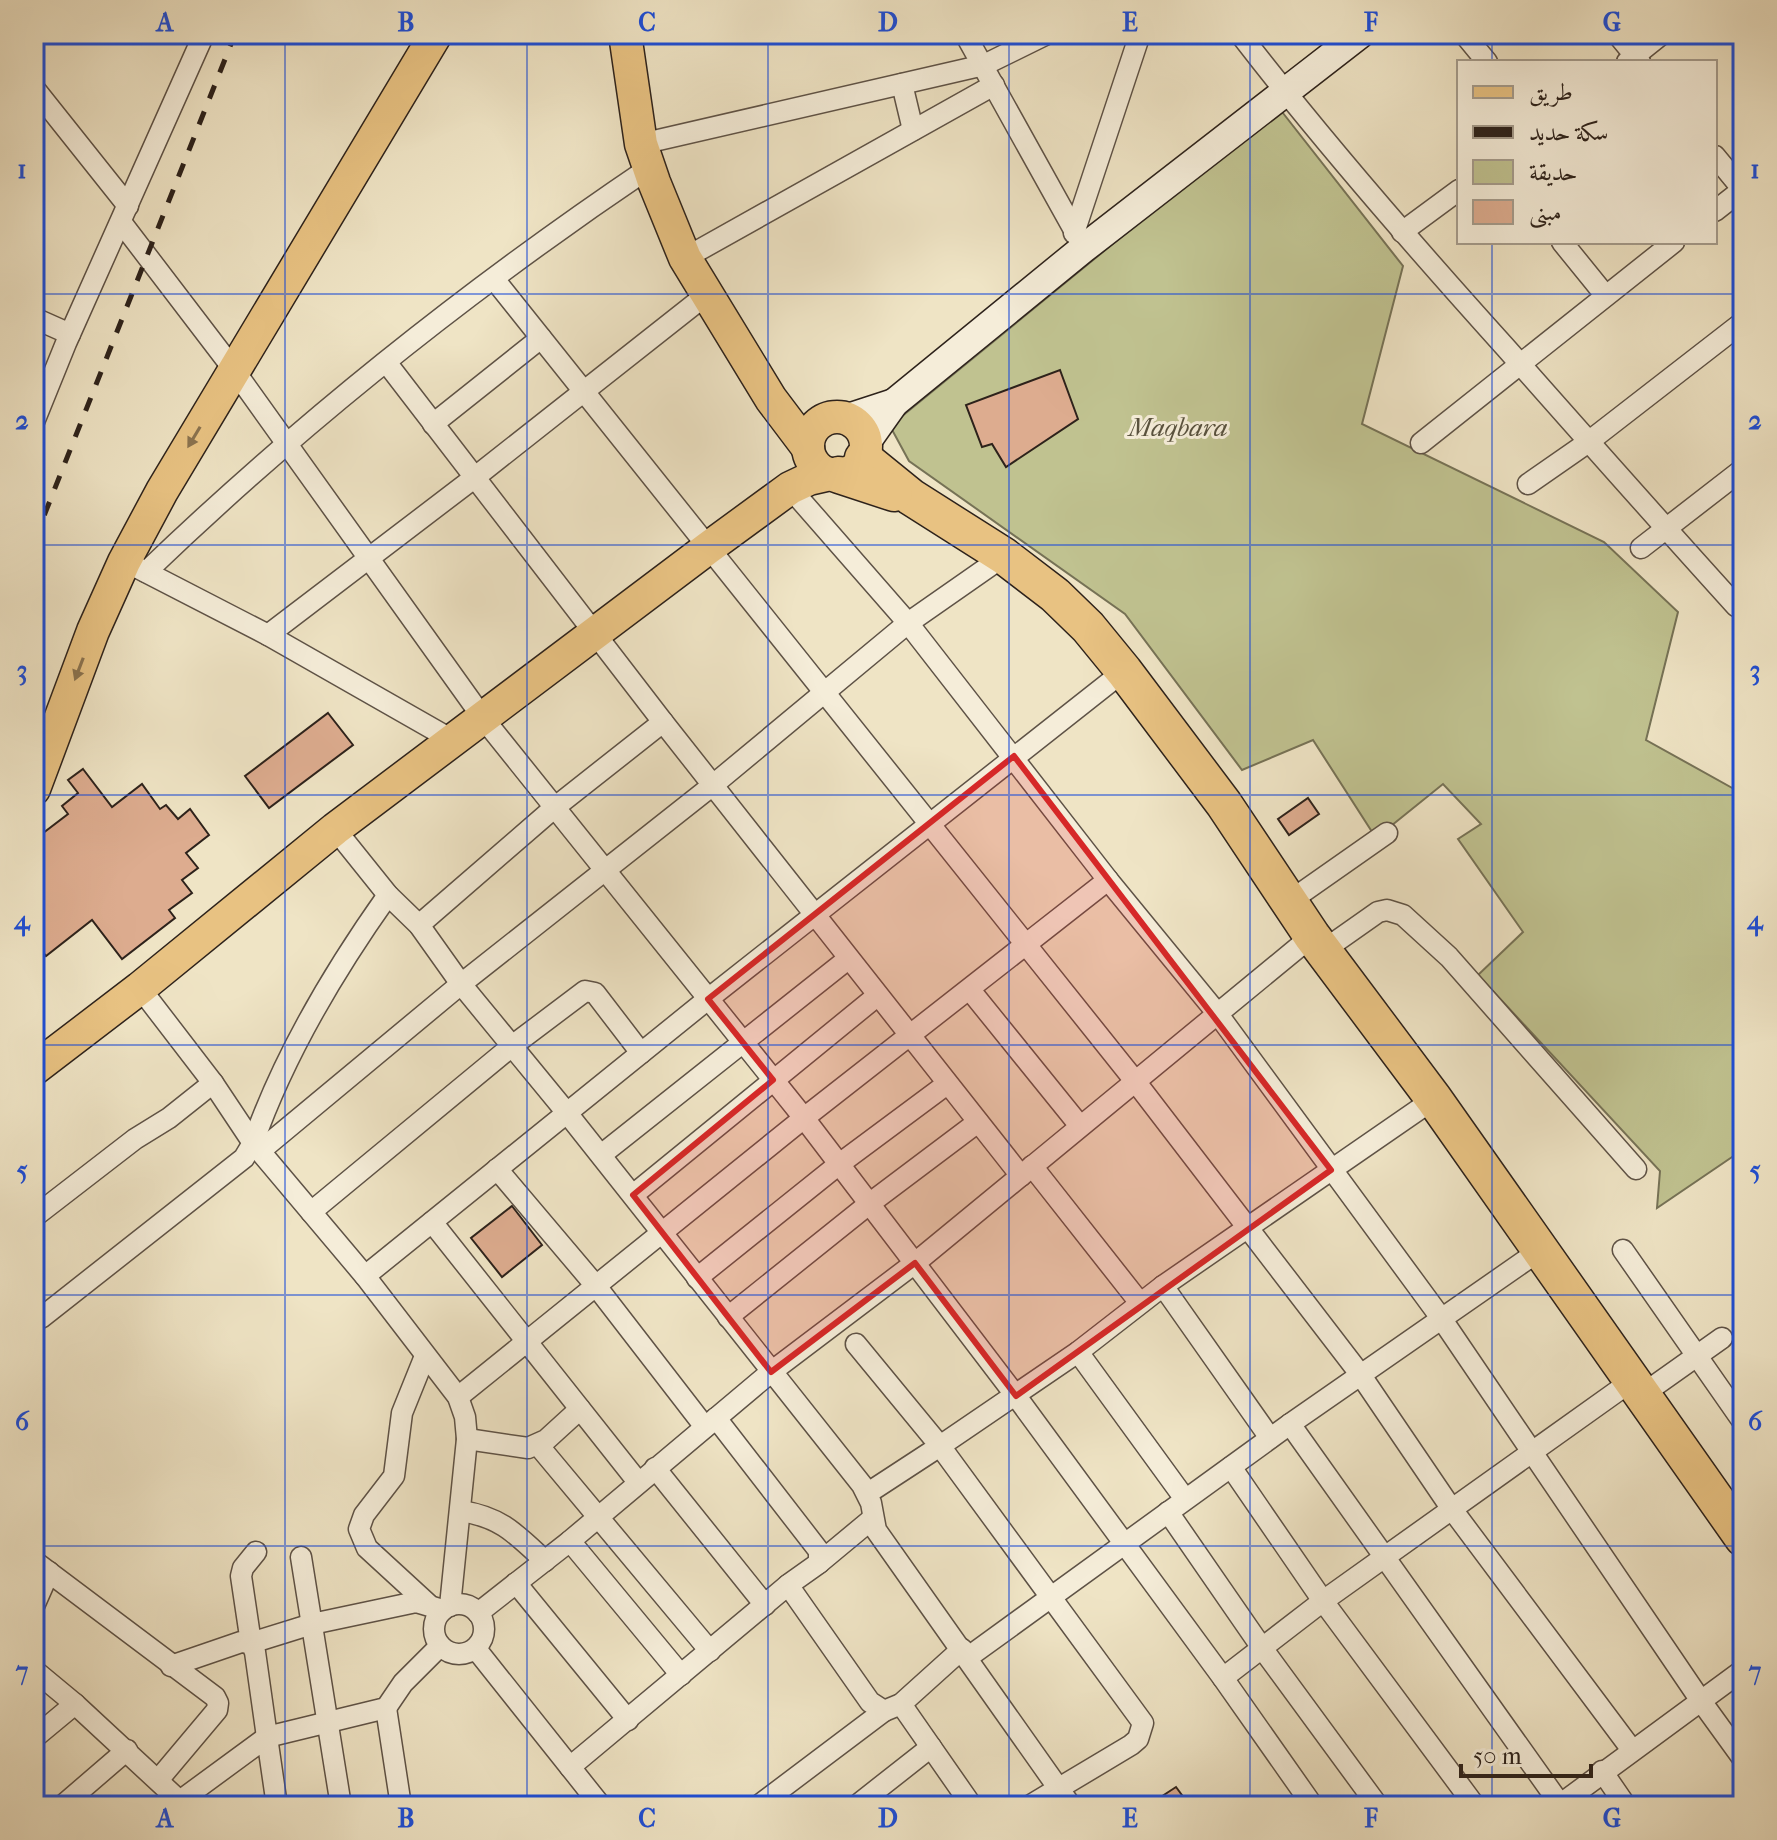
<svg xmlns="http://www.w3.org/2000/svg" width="1777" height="1840" viewBox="0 0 1777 1840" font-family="'IM FELL French Canon',Amiri,serif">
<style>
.green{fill:#c0c290;stroke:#767256;stroke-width:2}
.building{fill:#ddac8f;stroke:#2d221b;stroke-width:2}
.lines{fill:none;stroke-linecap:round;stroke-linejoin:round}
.street-casing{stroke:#5e5246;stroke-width:23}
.secondary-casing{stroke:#2d221b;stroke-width:31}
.primary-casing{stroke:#2d221b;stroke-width:35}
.highway-casing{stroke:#2d221b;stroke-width:39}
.street{stroke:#f5edd9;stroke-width:20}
.secondary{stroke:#f5edd9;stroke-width:28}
.primary{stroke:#e8c282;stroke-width:32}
.highway{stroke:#e8c282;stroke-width:36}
.rail{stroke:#2d221b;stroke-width:5;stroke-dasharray:14 14;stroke-linecap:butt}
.oneway{fill:#8a724e}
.marked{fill:#d62828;fill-opacity:0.2;stroke:#d62828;stroke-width:6;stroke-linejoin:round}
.grid{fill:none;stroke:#1d4ed8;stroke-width:2;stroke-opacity:0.55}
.labels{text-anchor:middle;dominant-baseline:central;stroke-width:6;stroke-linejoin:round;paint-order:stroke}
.park-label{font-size:26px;font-style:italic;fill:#59523e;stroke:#f5edd9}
.neatline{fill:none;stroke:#1d4ed8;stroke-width:3}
.grid-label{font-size:26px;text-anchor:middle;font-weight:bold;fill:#1d4ed8}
</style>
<rect width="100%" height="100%" fill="#efe4c5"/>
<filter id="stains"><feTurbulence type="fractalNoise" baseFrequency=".0025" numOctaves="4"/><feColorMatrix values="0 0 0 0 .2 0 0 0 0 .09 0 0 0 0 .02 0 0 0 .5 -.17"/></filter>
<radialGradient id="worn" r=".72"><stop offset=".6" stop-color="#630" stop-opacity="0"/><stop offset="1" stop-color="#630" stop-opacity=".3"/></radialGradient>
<polygon class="green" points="1279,108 1403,266 1362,424 1604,542 1678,612 1646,740 1743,794 1743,1158 1738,1153 1657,1208 1660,1171 1478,975 1523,932 1458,839 1481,824 1443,784 1376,838 1313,740 1242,770 1125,614 909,461 890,426"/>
<g class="building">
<polygon points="1060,370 1078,419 1006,467 992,444 982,447 966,405"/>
<polygon points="328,713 353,745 269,808 245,776"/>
<polygon points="83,769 112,807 142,784 160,809 166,805 178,819 190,809 209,835 186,853 198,868 182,880 192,893 169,910 175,918 122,959 92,920 46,956 34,940 34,840 68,814 62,806 78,793 68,780"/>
<polygon points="1308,798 1319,814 1289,835 1278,819"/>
<polygon points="512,1206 542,1245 502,1277 471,1238"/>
<polygon points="1176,1787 1190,1806 1147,1806"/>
</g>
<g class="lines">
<g class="street-casing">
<g id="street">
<polyline points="965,34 1084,248"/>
<path d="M1240,34C1324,143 1414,246 1506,348C1582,434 1658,520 1736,606L1743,610"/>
<polyline points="1464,34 1487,62"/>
<polyline points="1617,34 1640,62"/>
<polyline points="1627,62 1662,34"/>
<polyline points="902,84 913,130"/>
<polyline points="34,88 128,206"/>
<polyline points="641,144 984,65 1047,34"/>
<polyline points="1715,156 1743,190"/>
<polyline points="1715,211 1743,189"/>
<polyline points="121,222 234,370 483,718 804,1118 1016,1396 1223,1678 1313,1806"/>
<polyline points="1402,232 1459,190"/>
<polyline points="1074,233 1140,34"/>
<polyline points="1562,242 1605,295"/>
<polyline points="685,258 994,85"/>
<polyline points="494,279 1135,1081 1360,1374 1451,1508 1632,1750"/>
<polyline points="34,318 70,334"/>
<polyline points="386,362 663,722 1021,1176"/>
<polyline points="34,422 66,343 204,34"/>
<polyline points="433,424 541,338"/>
<polyline points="1421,443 1674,242"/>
<polyline points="1528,484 1587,443 1743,322"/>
<polyline points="790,488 908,623 1108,880 1217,1013 1441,1318 1701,1701 1743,1759"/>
<polyline points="1641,548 1743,469"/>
<polyline points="138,568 268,635 454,741"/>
<path d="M146,572C301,423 471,288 649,168"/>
<polyline points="268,635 474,478 706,295"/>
<polyline points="335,829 388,895 419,925 461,984 567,1113 862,1485 871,1503 876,1530 1071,1806"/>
<polyline points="1290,901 1387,833"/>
<polyline points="419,925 554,808 663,722"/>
<polyline points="1324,950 1378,912 1387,910 1403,915 1449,957 1636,1169"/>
<polyline points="140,988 213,1083 253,1143 365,1276 458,1397 465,1417 467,1439 450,1606"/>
<polyline points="970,990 1080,1126"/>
<polyline points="260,1151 461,984 713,785 908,623 1004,556"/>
<polyline points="601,1155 848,959"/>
<polyline points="1032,1166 1140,1303"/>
<polyline points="497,1169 596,1286 705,1427"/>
<polyline points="633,1195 877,996"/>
<polyline points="311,1212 512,1046 585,991 595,993 641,1053"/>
<polyline points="34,1217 135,1139 169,1118 213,1083"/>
<polyline points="432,1222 638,1482"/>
<polyline points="1623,1250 1743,1422"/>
<polyline points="365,1276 708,999 1124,671"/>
<polyline points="697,1278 838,1165 947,1084"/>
<polyline points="1163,1286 1270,1438"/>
<polyline points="728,1317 869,1204 978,1122"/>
<path d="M41,1318L244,1158L253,1143C284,1055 334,971 388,895"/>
<polyline points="856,1344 940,1446 868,1493"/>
<polyline points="1078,1352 1185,1499"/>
<polyline points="425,1356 402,1413 394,1476 364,1515 359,1529 367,1548 428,1604"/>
<polyline points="1643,1394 1722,1338"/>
<polyline points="458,1397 804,1118 1108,880"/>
<polyline points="716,1418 819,1551 819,1563 788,1585"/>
<polyline points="1290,1424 1560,1804"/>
<polyline points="467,1439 528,1448 546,1440 580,1409"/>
<polyline points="538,1445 710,1651"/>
<polyline points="1231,1467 1323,1601 1475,1806"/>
<polyline points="655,1468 765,1605"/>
<path d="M461,1511C501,1517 516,1534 545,1561"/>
<polyline points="1168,1512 1262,1648 1378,1806"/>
<polyline points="570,1541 681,1675"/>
<polyline points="256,1552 243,1568 241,1576 251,1643 312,1624 416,1602 443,1610"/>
<polyline points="301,1557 341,1806"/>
<polyline points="34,1561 215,1697 218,1703 217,1710 159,1779"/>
<polyline points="819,1563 872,1519"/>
<polyline points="516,1583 628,1720"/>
<circle cx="459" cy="1629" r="25"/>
<polyline points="34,1606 49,1572"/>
<polyline points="478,1613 570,1541 771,1372 915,1263 1312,936"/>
<polyline points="476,1649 570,1767 788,1585 870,1702 884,1711 901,1704 962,1649"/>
<polyline points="967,1658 1290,1424 1539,1251"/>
<polyline points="171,1666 241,1642 251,1643 255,1652 267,1737 386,1708 403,1683 440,1646"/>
<polyline points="34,1670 75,1704 185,1806"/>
<polyline points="1223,1678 1323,1601 1633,1380"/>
<polyline points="901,1704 972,1806"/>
<polyline points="386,1708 401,1806"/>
<polyline points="34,1738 75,1704"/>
<polyline points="570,1767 601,1806"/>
<polyline points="1602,1771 1626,1806"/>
<polyline points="62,1806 127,1750"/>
<polyline points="173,1806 267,1737 277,1806"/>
<polyline points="758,1806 884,1711"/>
<polyline points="856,1806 931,1747"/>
<polyline points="1029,1806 1131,1745 1138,1739 1143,1723 940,1446 1078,1352 1163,1286 1434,1099"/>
<polyline points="1558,1806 1743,1670"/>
</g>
</g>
<g class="secondary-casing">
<g id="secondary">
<polyline points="845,419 894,403"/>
<polyline points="865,444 894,403 1084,248 1360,34"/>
</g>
</g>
<g class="primary-casing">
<g id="primary">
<polyline points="625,34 641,144 654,182 685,258 771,399 808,448"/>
<circle cx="837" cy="446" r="29"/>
<polyline points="34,789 93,631 124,562 162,491 436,34"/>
<polyline points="34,1069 140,988 335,829 708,548 790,488 809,479 831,474"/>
</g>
</g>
<g class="highway-casing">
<g id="highway">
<polyline points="863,458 911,497 1004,556 1055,595 1088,627 1124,671 1224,804 1312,936 1434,1099 1743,1538"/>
<polyline points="839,475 894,493"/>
</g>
</g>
<use href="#street" class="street"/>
<use href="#secondary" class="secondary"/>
<use href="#primary" class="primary"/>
<use href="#highway" class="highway"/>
<polyline class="rail" points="34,541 235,34"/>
</g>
<defs><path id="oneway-solid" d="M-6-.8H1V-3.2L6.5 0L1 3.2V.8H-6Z" transform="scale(2)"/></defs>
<g class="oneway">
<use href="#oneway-solid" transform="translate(194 437) rotate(121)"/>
<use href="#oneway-solid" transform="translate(79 669) rotate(111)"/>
</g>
<path class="marked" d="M1014,756L1331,1170L1016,1396L915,1263L771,1372L633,1195L773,1080L708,999Z"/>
<path class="grid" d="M285,34V1806M527,34V1806M768,34V1806M1009,34V1806M1250,34V1806M1492,34V62M1492,242V1806M34,294H1743M34,545H1743M34,795H1743M34,1045H1743M34,1295H1743M34,1546H1743"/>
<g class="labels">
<g class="park-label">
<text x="1178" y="427">Maqbara</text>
</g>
</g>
<rect width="1777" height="1840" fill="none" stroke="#efe4c5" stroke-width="88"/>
<rect x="1457" y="60" width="260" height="184" fill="#f5edd9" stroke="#a59c8d" stroke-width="2"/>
<rect x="1473" y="86" width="40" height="12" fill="#e8c282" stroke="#a59c8d" stroke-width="2"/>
<text x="1529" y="100" font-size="24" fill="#2d221b">طريق</text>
<rect x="1473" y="126" width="40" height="12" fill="#2d221b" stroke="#a59c8d" stroke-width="2"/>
<text x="1529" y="140" font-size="24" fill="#2d221b">سكة حديد</text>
<rect x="1473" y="160" width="40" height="24" fill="#c0c290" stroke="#a59c8d" stroke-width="2"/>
<text x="1529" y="180" font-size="24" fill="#2d221b">حديقة</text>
<rect x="1473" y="200" width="40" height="24" fill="#ddac8f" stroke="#a59c8d" stroke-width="2"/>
<text x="1529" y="220" font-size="24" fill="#2d221b">مبنى</text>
<path d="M1461 1764v12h130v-12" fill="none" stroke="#2d221b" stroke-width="4"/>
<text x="1473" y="1764" font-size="24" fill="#2d221b" stroke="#f5edd9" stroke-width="6" paint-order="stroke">50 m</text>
<rect x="44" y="44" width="1689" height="1752" class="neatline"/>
<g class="grid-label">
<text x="165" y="31">A</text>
<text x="406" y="31">B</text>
<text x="647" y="31">C</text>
<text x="888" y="31">D</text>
<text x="1130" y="31">E</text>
<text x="1371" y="31">F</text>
<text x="1612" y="31">G</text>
<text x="22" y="178">1</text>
<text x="1755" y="178">1</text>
<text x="22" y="429">2</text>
<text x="1755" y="429">2</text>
<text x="22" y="679">3</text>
<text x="1755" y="679">3</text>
<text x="22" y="929">4</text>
<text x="1755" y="929">4</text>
<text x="22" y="1179">5</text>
<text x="1755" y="1179">5</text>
<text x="22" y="1430">6</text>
<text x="1755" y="1430">6</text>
<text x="22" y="1680">7</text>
<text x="1755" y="1680">7</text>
<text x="165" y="1827">A</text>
<text x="406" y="1827">B</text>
<text x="647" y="1827">C</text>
<text x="888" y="1827">D</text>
<text x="1130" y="1827">E</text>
<text x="1371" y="1827">F</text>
<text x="1612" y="1827">G</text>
</g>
<rect width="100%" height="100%" filter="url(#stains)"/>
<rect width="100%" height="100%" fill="url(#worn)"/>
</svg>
